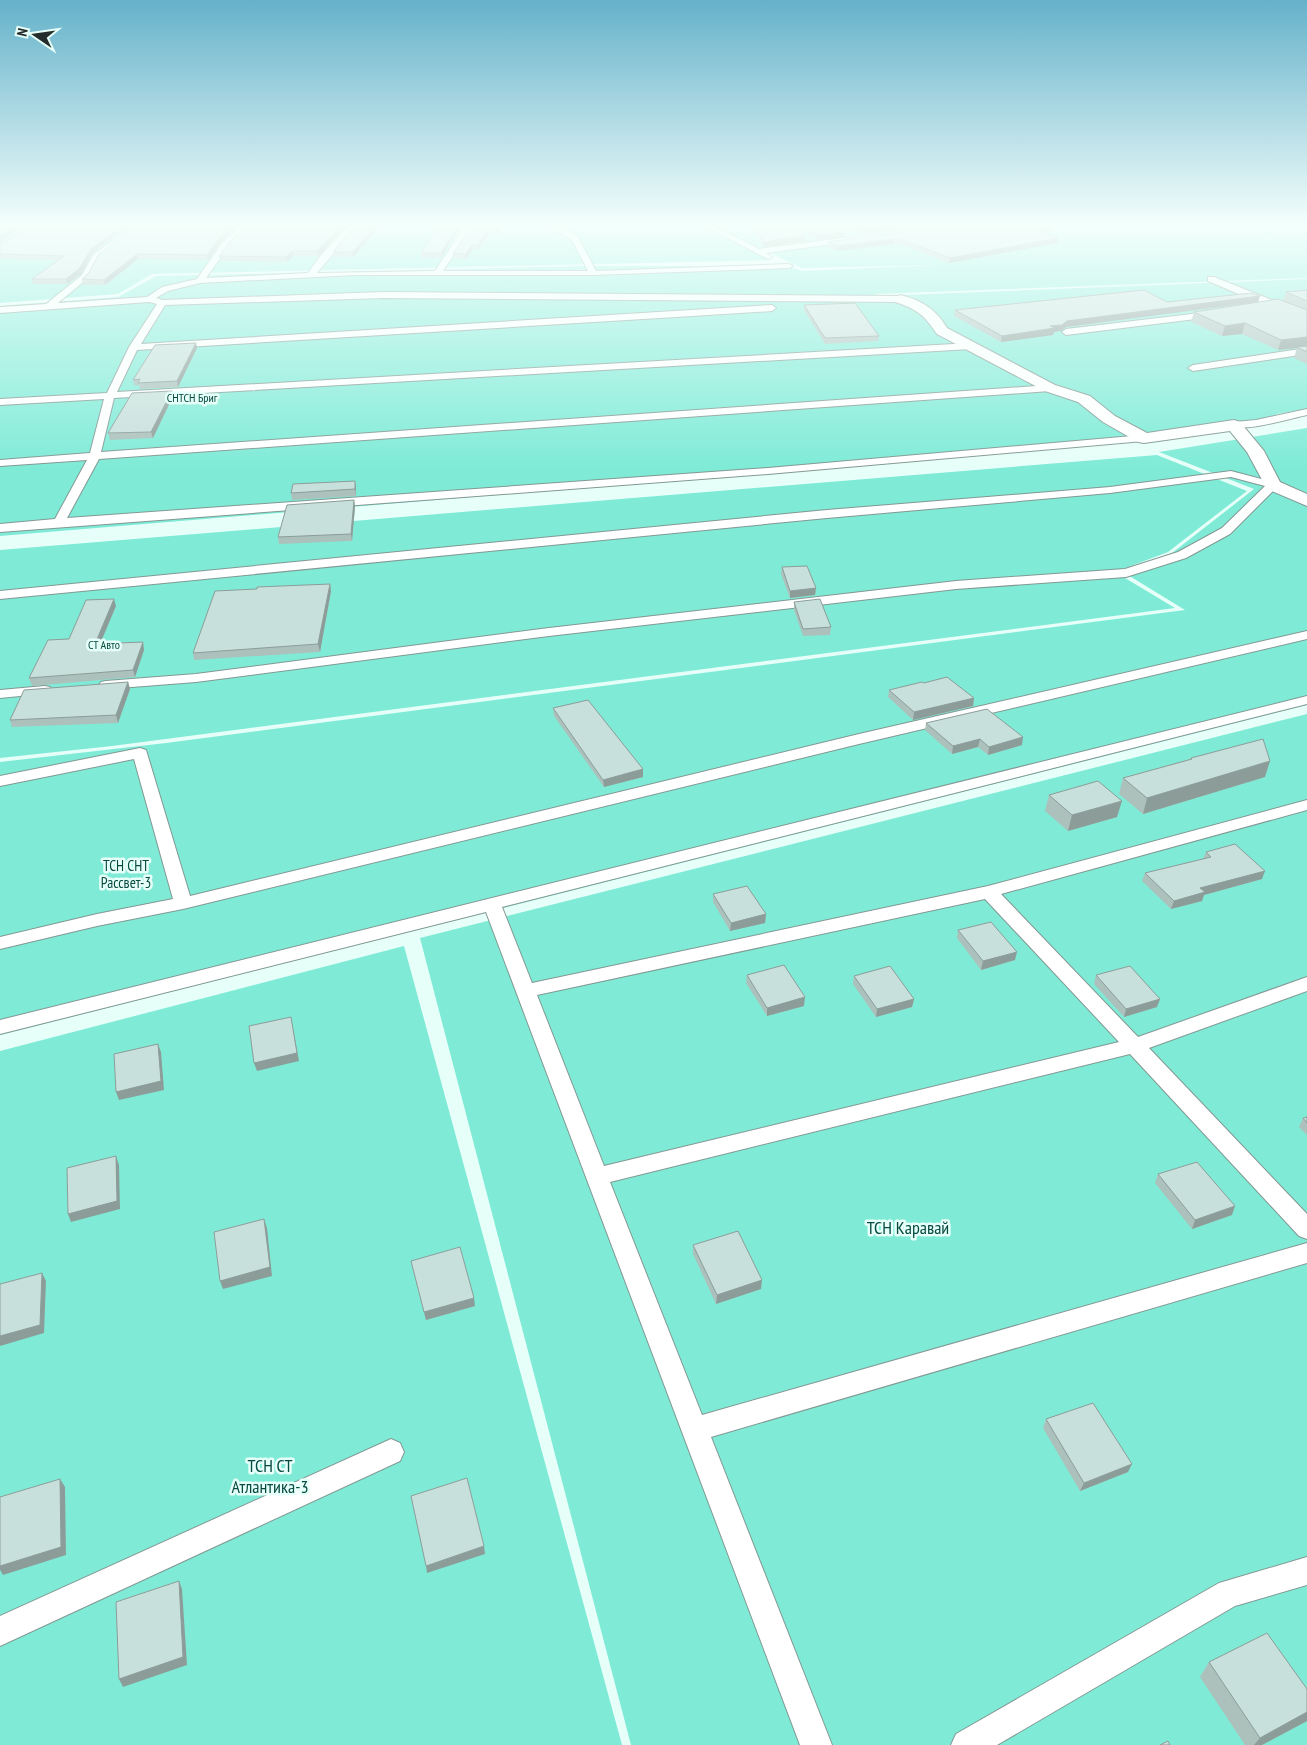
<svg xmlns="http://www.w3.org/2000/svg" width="1307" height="1745" viewBox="0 0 1307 1745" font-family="'PT Sans Narrow',sans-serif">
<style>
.green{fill:#7febd7}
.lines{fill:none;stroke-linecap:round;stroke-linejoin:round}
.service-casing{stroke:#829893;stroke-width:2}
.minor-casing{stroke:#829893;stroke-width:2}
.service{fill:#fff;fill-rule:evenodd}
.minor{fill:#fff;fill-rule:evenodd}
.wall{fill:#acc1bc}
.shaded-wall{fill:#8c9d99}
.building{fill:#c8e0db;stroke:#8c9d99}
.labels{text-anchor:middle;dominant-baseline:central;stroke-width:5;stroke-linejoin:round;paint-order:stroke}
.far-park-label{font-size:12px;fill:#064a40;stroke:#e7fff9}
.park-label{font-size:15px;fill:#064a40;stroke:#e7fff9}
.near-park-label{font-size:18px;fill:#064a40;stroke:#e7fff9}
</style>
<rect width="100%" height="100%" fill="#e7fff9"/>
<g class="green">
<polygon points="0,223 695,223 771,260 152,274 118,294 0,303"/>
<polygon points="707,223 1307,223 1307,278 874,294 879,296 1307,279 1307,409 1277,414 1272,418 1223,425 1137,442 0,536 0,306 118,297 156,276 584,266 786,266 803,271 936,265 802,268"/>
<polygon points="1307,428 1307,705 0,1035 0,762 166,743 1185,610 1123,572 1172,553 1254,489 1159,452"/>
<polygon points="1157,455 1247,491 1168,552 1115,572 1175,608 112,746 0,758 0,550"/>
<polygon points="1307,714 1307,1745 631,1745 420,938"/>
<polygon points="404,946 622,1745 0,1745 0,1051"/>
</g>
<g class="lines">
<g class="service-casing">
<g id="service">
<polygon points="138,223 146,223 99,258 88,278 58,303 147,297 162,287 197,279 222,243 245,223 253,223 228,247 206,278 308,273 321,255 352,223 359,223 317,273 435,271 459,235 464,223 471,223 467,235 443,271 588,271 572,240 551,228 551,223 558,223 558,225 578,237 596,271 789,264 793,266 789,268 593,275 355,275 200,283 168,291 156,298 163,300 383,292 900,296 904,299 900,302 383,298 165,305 141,344 772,305 776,308 772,311 692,316 137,350 117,392 971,343 976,346 971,349 114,398 101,452 1050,385 1055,388 1050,391 99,459 67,518 768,468 1144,435 1149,438 1144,441 768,474 0,532 0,524 55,519 87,460 0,466 0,460 90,453 104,399 0,405 0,399 107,393 129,347 157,304 149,302 0,313 0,307 46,304 82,275 93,255"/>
<polygon points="699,223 708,223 759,249 876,234 880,236 876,238 766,253 772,257 768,259"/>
<path d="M939,223H948L953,227C947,231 931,233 925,229L941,226Z"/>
<polygon points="1208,277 1214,277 1307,314 1307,320 1280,308 1255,301 1208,281"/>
<polygon points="1217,311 1220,312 1220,316 1066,335 1062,332 1066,329"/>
<polygon points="1307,348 1307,354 1193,371 1188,368 1193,365"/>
<path d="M1307,409V415C1292,418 1239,434 1229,425L1234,422L1256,420Z"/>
<polygon points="1231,471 1277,483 1279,485 1230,534 1186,558 1126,577 956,589 549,636 196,682 106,689 101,688 99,685 101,682 106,681 196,674 549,628 956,581 1125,569 1178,552 1222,528 1265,486 1231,477 1110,493 827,518 0,599 0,591 827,510 1110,487"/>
<polygon points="1307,631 1307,639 859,744 183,909 97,926 0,949 0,937 97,914 173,899 134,759 0,786 0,776 140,748 146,750 190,896 859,734"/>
<polygon points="45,686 50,687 52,690 50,693 0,698 0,690"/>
<path d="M1307,696V704L502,907L532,983L988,886L1307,800V810L1001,894L1138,1037L1307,977V991L1149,1048L1307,1214V1239L1299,1236L1130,1054L610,1182L702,1415L1307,1243V1263L711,1437L832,1745H800L486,912L0,1034V1020ZM985,899L1119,1042L604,1166L537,995Z"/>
<polygon points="391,1439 400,1443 404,1452 400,1461 0,1646 0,1616"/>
<polygon points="1307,1557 1307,1585 1235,1606 997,1745 951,1745 956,1734 1219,1583"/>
</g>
</g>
<g class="minor-casing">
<path id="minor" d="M900,295C921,300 936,309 947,328L1055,385L1090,396L1115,416L1147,433L1234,420L1240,422L1264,451L1280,482L1307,494V506L1267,489L1247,452L1230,431L1144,443L1138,442L1103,422L1078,402L1045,391L937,334C924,315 917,309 895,302L893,299Z"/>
</g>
<use href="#service" class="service"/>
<use href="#minor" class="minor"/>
</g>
<g class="wall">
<polygon points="249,223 349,223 318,256 293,256 287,262 220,261 219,256"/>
<polygon points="357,223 383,223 353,257 333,257 333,252"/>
<polygon points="442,223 441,258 421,258 421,253"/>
<polygon points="505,223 494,236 487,236 478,250 473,249 466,259 454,259 453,254 468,231"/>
<polygon points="751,223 826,223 844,237 816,240 804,234 805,236 805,241 763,247"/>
<polygon points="836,223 938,223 938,225 860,234"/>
<polygon points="951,223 1039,223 1050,232 1043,233 1057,243 949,263 903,245 893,244 837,251 828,247 828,242 950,226 952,224"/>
<polygon points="221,242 208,260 138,259 105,285 83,285 82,279 88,274 99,254"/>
<polygon points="0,245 92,253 81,274 67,284 33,284 32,279 58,260 0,259"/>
<polygon points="1307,290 1307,364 1294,358 1297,348 1278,350 1242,334 1222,336 1191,322 1194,312 1257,302 1066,327 1061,331 1054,332 1053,335 1001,342 954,316 955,310 1167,302 1258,302 1283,301 1286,292"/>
<polygon points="804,305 879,336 878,341 825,344 804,310"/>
<polygon points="197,348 178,387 140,389 139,385 135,386 133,380"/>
<polygon points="172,391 173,396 153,438 110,440 108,433"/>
<polygon points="355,481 356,488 356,496 292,500 291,493"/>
<polygon points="354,500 355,507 352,541 279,544 278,537"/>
<polygon points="782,567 816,588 815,595 790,598 781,574"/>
<polygon points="330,584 331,591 320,652 194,660 193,653 257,589"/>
<polygon points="794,602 831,627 830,635 803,636 794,610"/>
<polygon points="116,606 100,644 143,642 144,650 135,677 32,686 29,678 69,639"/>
<polygon points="128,682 130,689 118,723 12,727 10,720"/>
<polygon points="924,683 974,698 973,706 913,720 888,697 889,690"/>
<polygon points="553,708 643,769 643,777 604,787 554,716"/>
<polygon points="926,723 1022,745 988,755 978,747 952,754 925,730"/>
<polygon points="1191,758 1265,777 1143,814 1119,794 1123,778 1190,759"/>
<polygon points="1049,795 1117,817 1068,831 1045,811"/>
<polygon points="1206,852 1262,879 1204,895 1202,901 1171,909 1142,881 1145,873 1203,859"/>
<polygon points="713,894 766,914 765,923 730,931 713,902"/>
<polygon points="958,930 1015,960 981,970 957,938"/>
<polygon points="747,975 804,1006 767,1016 746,983"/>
<polygon points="1096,975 1160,999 1157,1007 1124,1017 1094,984"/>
<polygon points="854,976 914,999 912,1007 876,1017 853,984"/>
<polygon points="1307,1117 1307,1135 1299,1127 1303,1118"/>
<polygon points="1158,1174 1232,1215 1192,1229 1155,1183"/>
<polygon points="693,1245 761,1289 716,1304 693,1254"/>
<polygon points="411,1261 475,1306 426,1320"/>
<polygon points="1046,1419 1128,1472 1080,1491 1043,1428"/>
<polygon points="1209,1662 1307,1689 1307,1721 1262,1745 1245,1745 1200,1677"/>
</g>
<g class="shaded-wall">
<polygon points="20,223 28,223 0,242 0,236"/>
<polygon points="127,223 134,223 92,253 81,274 67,284 66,279 91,249"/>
<polygon points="236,223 242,223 221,242 208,260 207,255 220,237"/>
<polygon points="344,223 349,223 318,256 317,251"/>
<polygon points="378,223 383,223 353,257 353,252"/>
<polygon points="459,223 463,223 441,258 441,253"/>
<polygon points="500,223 505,223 494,236 494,231"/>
<polygon points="910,223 938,223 938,225 860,234 861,229"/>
<polygon points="1051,228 1050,232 1033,235 1034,230"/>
<polygon points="487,231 487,236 478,250 478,245"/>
<polygon points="844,232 844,237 816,240 816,235"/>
<polygon points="805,236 805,241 763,247 764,242"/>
<polygon points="1058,238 1057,243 949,263 950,258"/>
<polygon points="894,239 893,244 837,251 838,246"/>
<polygon points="472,245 473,249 466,259 466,254"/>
<polygon points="292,251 293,256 287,262 286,257"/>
<polygon points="137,254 138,259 105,285 104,280"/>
<polygon points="1260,296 1258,302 1066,327 1061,331 1054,332 1053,335 1001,342 1002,336 1050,326 1067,321"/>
<polygon points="1245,323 1242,334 1222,336 1225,326"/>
<polygon points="1307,337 1307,347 1278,350 1281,340"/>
<polygon points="196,343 197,348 178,387 177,381"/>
<polygon points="172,391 173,396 153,438 151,432"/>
<polygon points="355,481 356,488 356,496 355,489"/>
<polygon points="354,500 355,507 352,541 351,534"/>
<polygon points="330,584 331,591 320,652 318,644"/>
<polygon points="816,588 815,595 790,598 790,591"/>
<polygon points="114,599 116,606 97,651 95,644"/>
<polygon points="143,642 144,650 135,677 133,670"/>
<polygon points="128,682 130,689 118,723 116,715"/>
<polygon points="974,698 973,706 913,720 914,712"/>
<polygon points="1023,737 1022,745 988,755 989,747"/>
<polygon points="980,739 978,747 952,754 953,746"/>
<polygon points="1270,761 1265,777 1143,814 1147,798"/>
<polygon points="643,769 643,777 604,787 603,780"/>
<polygon points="1122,801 1117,817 1068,831 1072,815"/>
<polygon points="1265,871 1262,879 1204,895 1202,901 1171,909 1174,901 1200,888"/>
<polygon points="766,914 765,923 730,931 731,923"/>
<polygon points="1017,952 1015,960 981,970 983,961"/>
<polygon points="805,997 804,1006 767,1016 767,1008"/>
<polygon points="914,999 912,1007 876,1017 877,1009"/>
<polygon points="1160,999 1157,1007 1124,1017 1126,1009"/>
<polygon points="291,1017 299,1061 257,1071 254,1063"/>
<polygon points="158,1044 161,1052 164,1090 119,1100 116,1092"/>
<polygon points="116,1156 119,1165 120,1209 71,1222 68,1214"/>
<polygon points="1235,1206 1232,1215 1192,1229 1195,1220"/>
<polygon points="264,1219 267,1228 272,1276 223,1289 220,1281"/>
<polygon points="42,1273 46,1281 44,1333 0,1346 0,1336"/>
<polygon points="762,1280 761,1289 716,1304 717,1295"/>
<polygon points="474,1298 475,1306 426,1320 424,1312"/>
<polygon points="1132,1464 1128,1472 1080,1491 1084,1483"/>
<polygon points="60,1479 65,1487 66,1555 3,1575 0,1570 0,1566"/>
<polygon points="484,1546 485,1554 427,1573 426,1566"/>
<polygon points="179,1581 182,1589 187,1665 123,1687 119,1679"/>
<polygon points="1307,1712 1307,1721 1262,1745 1254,1745 1260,1738"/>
</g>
<g class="building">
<polygon points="0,223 20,223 0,236"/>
<polygon points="35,223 127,223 91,249 79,269 66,279 32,279 64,256 0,254 0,245"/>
<polygon points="141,223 236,223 220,237 207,255 137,254 104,280 82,279 88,274 99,254"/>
<polygon points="249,223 344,223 317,251 292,251 286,257 219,256 229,243"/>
<polygon points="357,223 378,223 353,252 333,252"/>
<polygon points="442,223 459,223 441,253 421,253 435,231"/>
<polygon points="471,223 500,223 494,231 487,231 478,245 472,245 466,254 453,254 468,231"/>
<polygon points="753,223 826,223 844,232 816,235 798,225 805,236 764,242"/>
<polygon points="847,223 910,223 861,229"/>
<polygon points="953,223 1039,223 1051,228 1034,230 1058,238 950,258 903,240 894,239 838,246 828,242 950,226"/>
<polygon points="1144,290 1167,302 1251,293 1260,296 1067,321 1062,325 1050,326 1055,328 1002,336 955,310"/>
<polygon points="1307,290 1307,301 1286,292"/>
<polygon points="1278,299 1307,310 1307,337 1281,340 1245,323 1225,326 1194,312"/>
<polygon points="855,303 879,336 825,338 804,305"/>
<polygon points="196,343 177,381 138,383 140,379 133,380 155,345"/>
<polygon points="1307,346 1307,352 1297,347"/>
<polygon points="172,391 151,432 108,433 132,393"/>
<polygon points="355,481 355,489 291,493 293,484"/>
<polygon points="354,500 351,534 278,537 287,505"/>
<polygon points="807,566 816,588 790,591 782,567"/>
<polygon points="330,584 318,644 193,653 215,591 257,589 257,587"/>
<polygon points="114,599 95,644 143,642 133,670 29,678 48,640 69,639 86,600"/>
<polygon points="820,599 831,627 803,629 794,602"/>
<polygon points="947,677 974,698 914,712 889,690 922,682 924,683"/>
<polygon points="128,682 116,715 10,720 24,690"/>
<polygon points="588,700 643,769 603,780 553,708"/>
<polygon points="987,709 1023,737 989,747 980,739 953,746 926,723"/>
<polygon points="1263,739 1270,761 1147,798 1123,778 1192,759 1191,758"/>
<polygon points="1098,781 1122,801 1072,815 1049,795"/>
<polygon points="1235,844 1265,871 1200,888 1205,892 1174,901 1145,873 1211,857 1206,852"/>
<polygon points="747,886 766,914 731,923 713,894"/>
<polygon points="991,922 1017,952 983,961 958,930"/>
<polygon points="784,965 805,997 767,1008 747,975"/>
<polygon points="890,966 914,999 877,1009 854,976"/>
<polygon points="1130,966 1160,999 1126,1009 1096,975"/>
<polygon points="291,1017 297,1053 254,1063 249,1026"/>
<polygon points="158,1044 161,1081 116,1092 114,1054"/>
<polygon points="1307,1117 1307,1123 1303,1118"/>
<polygon points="116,1156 117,1201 68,1214 67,1168"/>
<polygon points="1197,1162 1235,1206 1195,1220 1158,1174"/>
<polygon points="264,1219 270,1267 220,1281 214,1232"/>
<polygon points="738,1231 762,1280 717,1295 693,1245"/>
<polygon points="460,1247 474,1298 424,1312 411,1261"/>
<polygon points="42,1273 40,1325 0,1336 0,1284"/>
<polygon points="1093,1403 1132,1464 1084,1483 1046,1419"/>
<polygon points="467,1478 484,1546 426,1566 411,1496"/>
<polygon points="60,1479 61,1547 0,1566 0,1497"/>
<polygon points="179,1581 183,1657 119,1679 116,1602"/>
<polygon points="1267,1633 1307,1689 1307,1712 1260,1738 1209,1662"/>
<polygon points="1168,1741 1170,1745 1160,1745"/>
</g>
<linearGradient id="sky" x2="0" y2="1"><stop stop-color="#65b2ca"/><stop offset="0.48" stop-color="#f4fffc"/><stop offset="1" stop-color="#f4fffc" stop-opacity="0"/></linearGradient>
<rect width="1307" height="468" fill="url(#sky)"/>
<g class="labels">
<g class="far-park-label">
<text x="192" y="397">СНТСН Бриг</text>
<text x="104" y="644">СТ Авто</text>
</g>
<g class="park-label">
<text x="126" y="865">ТСН СНТ<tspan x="126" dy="17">Рассвет-3</tspan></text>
</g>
<g class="near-park-label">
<text x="908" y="1227">ТСН Каравай</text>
<text x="270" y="1465">ТСН СТ<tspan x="270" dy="21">Атлантика-3</tspan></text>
</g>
</g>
<g transform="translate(35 35) rotate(283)" stroke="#e7fff9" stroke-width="4" paint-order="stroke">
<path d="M0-4L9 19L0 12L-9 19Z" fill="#242d2b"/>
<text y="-8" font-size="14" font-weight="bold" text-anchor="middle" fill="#242d2b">N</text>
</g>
</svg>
